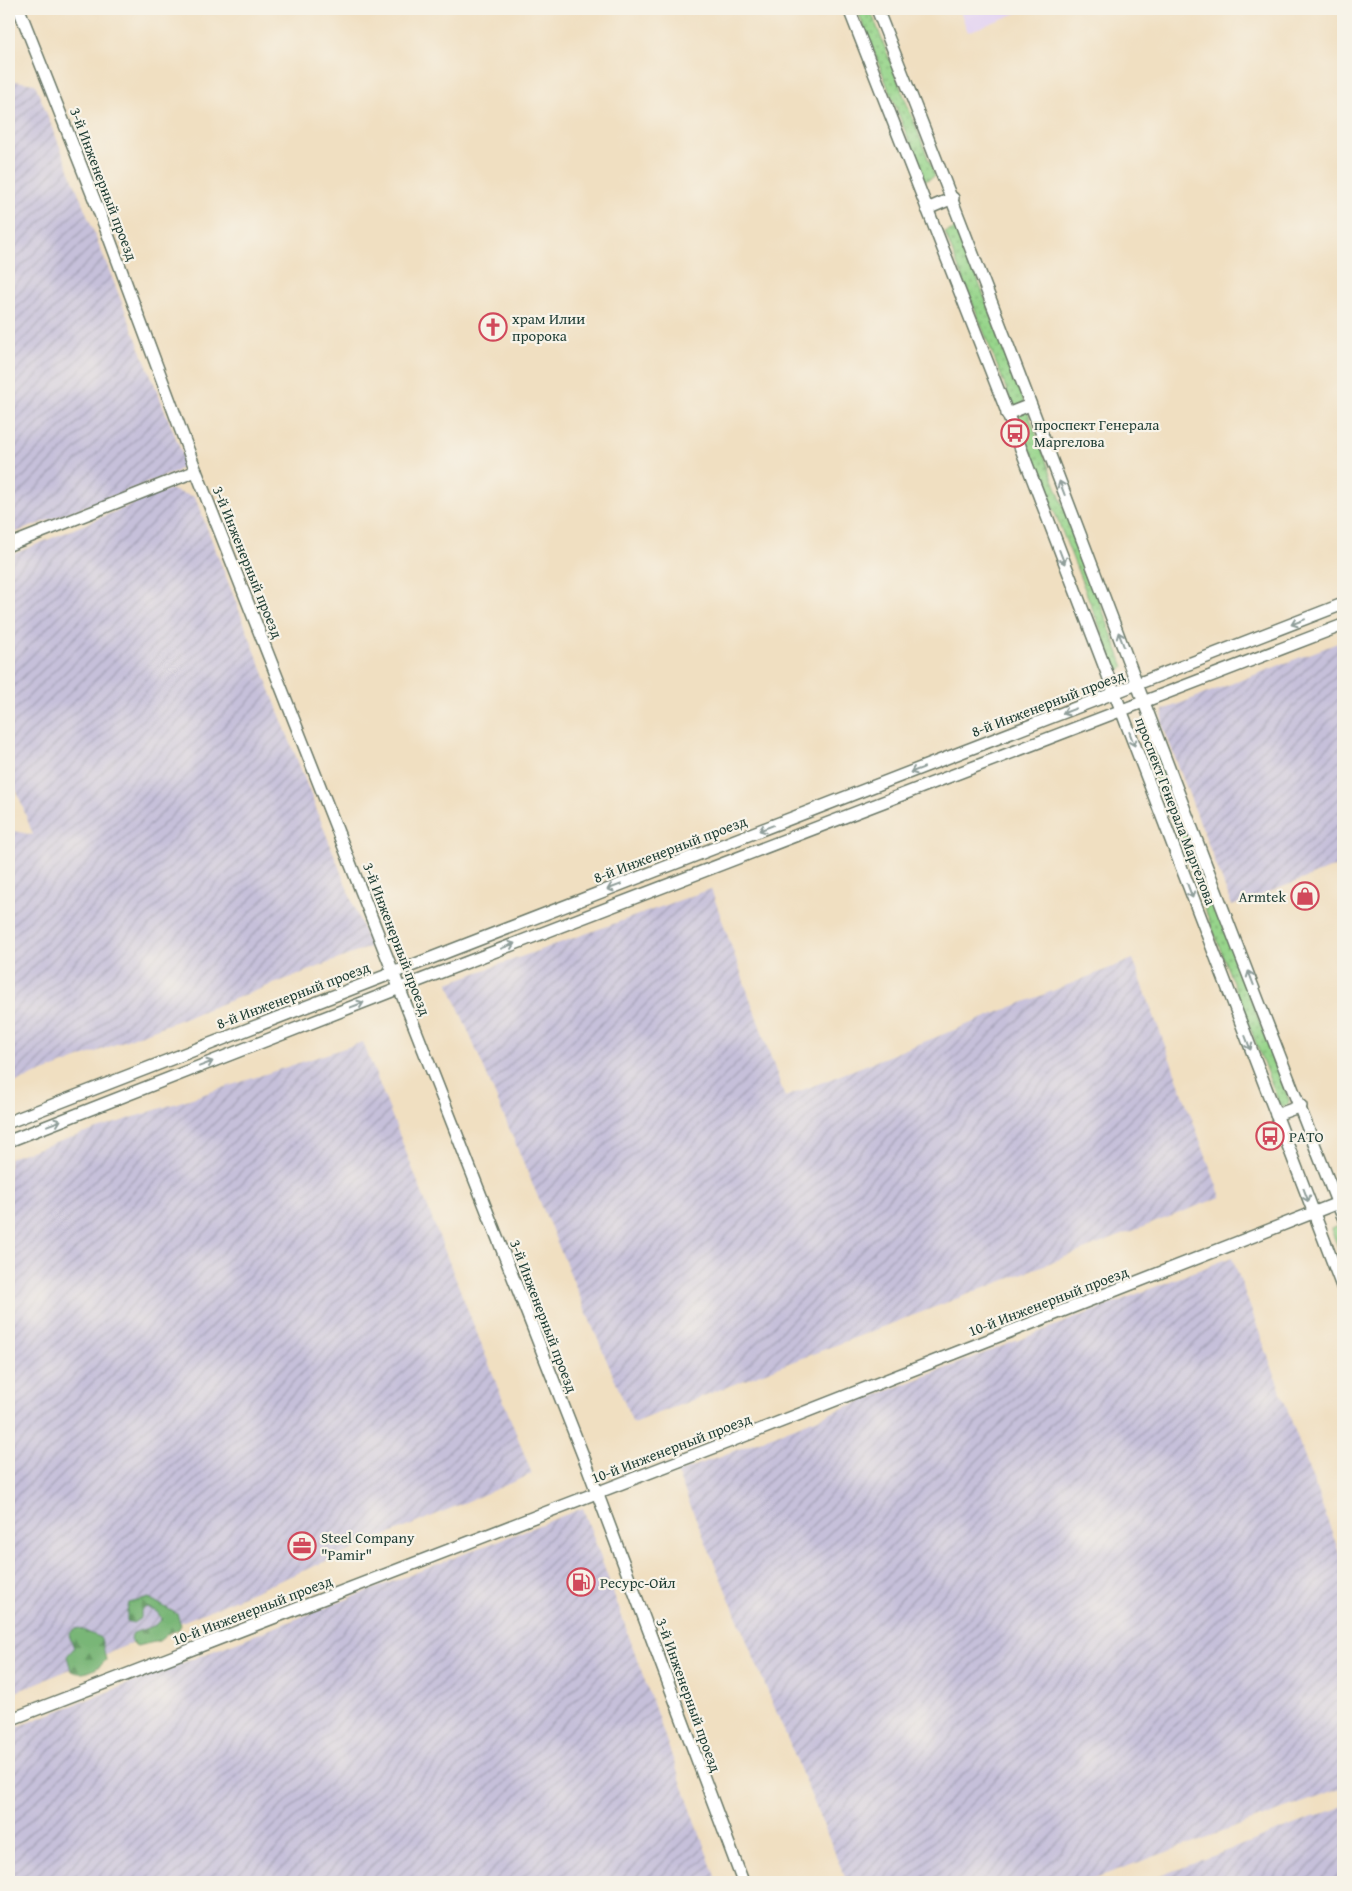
<svg xmlns="http://www.w3.org/2000/svg" width="1352" height="1891" viewBox="0 0 1352 1891" font-family="'Gentium Book Plus',serif">
<style>
.built{fill:#e3d3f2}
.industrial{fill:url(#industrial-furrows)}
.grass{fill:url(#grass-dots);stroke:#5b8960}
.forest{fill:url(#forest-firs);stroke:#4c7a56}
.lines{fill:none;stroke-linecap:round;stroke-linejoin:round}
.minor-casing{stroke:#687665;stroke-width:14}
.minor{stroke:#fff;stroke-width:11}
.oneway{stroke:#8f9e9a}
.labels{text-anchor:middle;dominant-baseline:central;stroke-width:4.5;stroke-linejoin:round;paint-order:stroke}
.street-label{font-size:15px;fill:#1f3d34;stroke:#f7f3e8}
.poi-label{font-size:15px;fill:#1f3d34;stroke:#f7f3e8;text-anchor:start}
</style>
<defs>
<pattern id="industrial-furrows" width="10" height="10" patternUnits="userSpaceOnUse" patternTransform="scale(1.25)"><rect width="10" height="10" fill="#c6c0da"/><path d="M-1 1l2-2M0 10L10 0M9 11l2-2" fill="none" stroke="#a09db2"/></pattern>
<pattern id="grass-dots" width="8" height="8" patternUnits="userSpaceOnUse" patternTransform="scale(1.25)"><rect width="8" height="8" fill="#97d58b"/><path d="M2 2h.1M6 6h.1" fill="none" stroke="#7bae72" stroke-width="1.8" stroke-linecap="round"/></pattern>
<pattern id="forest-firs" width="22" height="20" patternUnits="userSpaceOnUse" patternTransform="scale(1.25)"><rect width="22" height="20" fill="#79b677"/><path d="M5 1l3.5 6h-7zM16 11l3.5 6h-7z" fill="#639562"/></pattern>
</defs>
<rect width="100%" height="100%" fill="#f7f3e8"/>
<filter id="ink" filterUnits="userSpaceOnUse"><feTurbulence type="fractalNoise" baseFrequency=".02" numOctaves="2"/><feDisplacementMap in="SourceGraphic" scale="10" xChannelSelector="R" yChannelSelector="G"/><feConvolveMatrix kernelMatrix="1 2 1 2 8 2 1 2 1" color-interpolation-filters="sRGB"/></filter>
<filter id="wash" filterUnits="userSpaceOnUse"><feTurbulence type="fractalNoise" baseFrequency=".0096" numOctaves="4" result="noise"/><feDisplacementMap in="SourceGraphic" scale="20" xChannelSelector="R" yChannelSelector="G"/><feGaussianBlur stdDeviation="1.12" result="paint"/><feColorMatrix in="noise" values="0 0 0 0 0 0 0 0 0 0 0 0 0 0 0 0 0 1.4 0 .05"/><feComposite in="paint" operator="in"/></filter>
<g filter="url(#wash)">
<rect width="100%" height="100%" fill="#f0dfc1"/>
<polygon class="built" points="959,9 1027,9 968,32"/>
<g class="industrial">
<polygon points="9,80 35,84 183,456 182,466 176,472 9,535"/>
<polygon points="169,489 195,497 370,947 9,1085 9,830 33,835 9,770 9,556"/>
<polygon points="1343,641 1343,864 1232,906 1162,724 1163,710"/>
<polygon points="711,889 785,1097 1133,959 1221,1197 633,1423 448,983"/>
<polygon points="363,1042 532,1474 9,1695 9,1158"/>
<polygon points="1232,1257 1343,1563 1343,1788 1084,1882 847,1882 677,1473"/>
<polygon points="583,1508 717,1882 9,1882 9,1730"/>
<polygon points="1343,1806 1343,1882 1145,1882"/>
</g>
<g class="grass">
<polygon points="857,9 870,9 935,176 925,181"/>
<polygon points="958,227 1124,667 1117,671 945,233"/>
<polygon points="1153,741 1289,1100 1288,1105 1282,1107 1279,1104 1143,746"/>
<polygon points="1343,1224 1343,1261 1331,1229"/>
</g>
<g class="forest">
<polygon points="149,1598 177,1614 181,1625 178,1630 169,1633 159,1641 137,1646 132,1643 130,1639 133,1633 156,1625 162,1619 157,1612 147,1607 141,1610 141,1618 133,1623 127,1621 127,1612 129,1603"/>
<path d="M79,1628C105,1642 99,1629 106,1660C99,1669 81,1678 71,1670L67,1656L74,1648L69,1635L73,1630Z"/>
</g>
</g>
<g filter="url(#ink)">
<g class="lines">
<g class="minor-casing">
<g id="minor">
<polyline points="19,9 104,224 196,471 586,1463 743,1882"/>
<polyline points="849,9 1005,407 1343,1289"/>
<path d="M877,9C1037,410 1183,816 1343,1217"/>
<polyline points="927,209 953,198"/>
<polyline points="1007,414 1030,405"/>
<polyline points="9,545 196,471"/>
<polyline points="1276,1115 1301,1106"/>
<polyline points="9,1122 1343,604"/>
<polyline points="9,1141 400,988 1343,625"/>
<polyline points="9,1720 749,1434 1343,1201"/>
</g>
</g>
<use href="#minor" class="minor"/>
</g>
<defs><path id="oneway-shaft" d="M-6 0H5M1.5-3L5.5 0L1.5 3" fill="none" stroke-width="1.6" stroke-linecap="round" stroke-linejoin="round" transform="scale(1.25)"/></defs>
<g class="oneway">
<use href="#oneway-shaft" transform="translate(1062 488) rotate(-111)"/>
<use href="#oneway-shaft" transform="translate(1062 557) rotate(69)"/>
<use href="#oneway-shaft" transform="translate(1298 622) rotate(159)"/>
<use href="#oneway-shaft" transform="translate(1121 639) rotate(-111)"/>
<use href="#oneway-shaft" transform="translate(1069 711) rotate(159)"/>
<use href="#oneway-shaft" transform="translate(1132 739) rotate(69)"/>
<use href="#oneway-shaft" transform="translate(917 770) rotate(159)"/>
<use href="#oneway-shaft" transform="translate(766 828) rotate(159)"/>
<use href="#oneway-shaft" transform="translate(614 887) rotate(159)"/>
<use href="#oneway-shaft" transform="translate(1190 891) rotate(69)"/>
<use href="#oneway-shaft" transform="translate(508 946) rotate(-21)"/>
<use href="#oneway-shaft" transform="translate(1251 978) rotate(-111)"/>
<use href="#oneway-shaft" transform="translate(357 1005) rotate(-21)"/>
<use href="#oneway-shaft" transform="translate(1248 1043) rotate(69)"/>
<use href="#oneway-shaft" transform="translate(206 1064) rotate(-21)"/>
<use href="#oneway-shaft" transform="translate(54 1123) rotate(-21)"/>
<use href="#oneway-shaft" transform="translate(1306 1195) rotate(69)"/>
</g>
</g>
<defs>
<g id="church-ring" transform="scale(1.4375)"><circle r="9.5" fill="#f7f3e8" stroke="#d1495b" stroke-width="1.5"/><path d="M-1.2-6h2.4v3.5h3.3v2.4h-3.3V6h-2.4V-.1h-3.3v-2.4h3.3Z" fill="#d1495b"/></g>
<g id="bus-ring" transform="scale(1.4375)"><circle r="9.5" fill="#f7f3e8" stroke="#d1495b" stroke-width="1.5"/><path d="M-5-6H5V4H4V6H2V4H-2V6H-4V4H-5ZM-3.5-4V0h7V-4ZM-3.5 1.2v1.5H-2V1.2ZM2 1.2v1.5H3.5V1.2Z" fill="#d1495b"/></g>
<g id="shop-ring" transform="scale(1.4375)"><circle r="9.5" fill="#f7f3e8" stroke="#d1495b" stroke-width="1.5"/><path d="M-5-2.5h2.3a2.7 3.5 0 0 1 5.4 0H5L5.5 6h-11ZM-1.5-2.5h3a1.5 2.3 0 0 0-3 0Z" fill="#d1495b"/></g>
<g id="office-ring" transform="scale(1.4375)"><circle r="9.5" fill="#f7f3e8" stroke="#d1495b" stroke-width="1.5"/><path d="M-6-3h4V-5.5h4V-3h4V5H-6ZM-1-4.5V-3h2v-1.5ZM-6 0V1H6V0Z" fill="#d1495b"/></g>
<g id="fuel-ring" transform="scale(1.4375)"><circle r="9.5" fill="#f7f3e8" stroke="#d1495b" stroke-width="1.5"/><path d="M-5.5-6h7V0h2V4h1.3V-2.5L3-4.5l.8-.8L6-3V5H2.5V1h-1V6h-7ZM-4.2-4.7v3.2H.2V-4.7Z" fill="#d1495b"/></g>
</defs>
<g fill-rule="evenodd">
<use href="#church-ring" x="493" y="327"/>
<use href="#bus-ring" x="1015" y="433"/>
<use href="#shop-ring" x="1305" y="896"/>
<use href="#bus-ring" x="1270" y="1136"/>
<use href="#office-ring" x="302" y="1546"/>
<use href="#fuel-ring" x="581" y="1582"/>
</g>
<g class="labels">
<g class="street-label">
<text transform="translate(104 184) rotate(69)">3-й Инженерный проезд</text>
<text transform="translate(248 562) rotate(68)">3-й Инженерный проезд</text>
<text transform="translate(1048 703) rotate(-21)">8-й Инженерный проезд</text>
<text transform="translate(1176 811) rotate(69)">проспект Генерала Маргелова</text>
<text transform="translate(670 849) rotate(-21)">8-й Инженерный проезд</text>
<text transform="translate(397 939) rotate(69)">3-й Инженерный проезд</text>
<text transform="translate(293 995) rotate(-21)">8-й Инженерный проезд</text>
<text transform="translate(1048 1301) rotate(-21)">10-й Инженерный проезд</text>
<text transform="translate(544 1316) rotate(69)">3-й Инженерный проезд</text>
<text transform="translate(671 1448) rotate(-21)">10-й Инженерный проезд</text>
<text transform="translate(252 1610) rotate(-21)">10-й Инженерный проезд</text>
<text transform="translate(689 1695) rotate(70)">3-й Инженерный проезд</text>
</g>
<g class="poi-label">
<text x="512" y="318">храм Илии<tspan x="512" dy="17">пророка</tspan></text>
<text x="1034" y="424">проспект Генерала<tspan x="1034" dy="17">Маргелова</tspan></text>
<text x="1286" y="896" text-anchor="end">Armtek</text>
<text x="1289" y="1136">РАТО</text>
<text x="321" y="1537">Steel Company<tspan x="321" dy="17">"Pamir"</tspan></text>
<text x="600" y="1582">Ресурс-Ойл</text>
</g>
</g>
<rect width="1352" height="1891" fill="none" stroke="#f7f3e8" stroke-width="30"/>
</svg>
